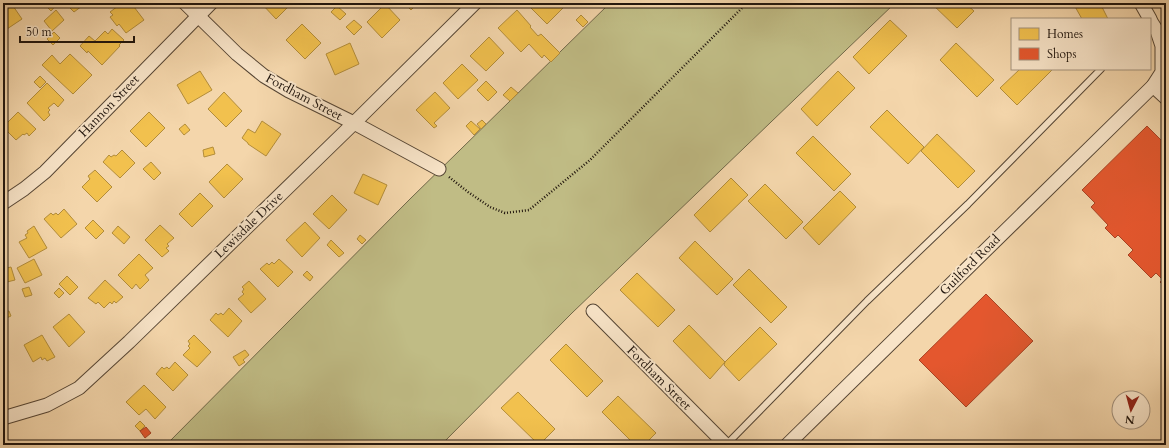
<svg xmlns="http://www.w3.org/2000/svg" width="1169" height="448" viewBox="0 0 1169 448" font-family="Cardo,serif">
<style>
.green{fill:#c0bc85;stroke:#706849}
.homes{fill:#f2c14e;stroke:#b38d3a}
.shops{fill:#e4572e;stroke:#a94324}
.lines{fill:none;stroke-linecap:round;stroke-linejoin:round}
.lane-casing{stroke:#554534;stroke-width:8}
.street-casing{stroke:#554534;stroke-width:15}
.path{stroke:#20150d;stroke-width:2.5;stroke-dasharray:1 2;stroke-linecap:butt}
.lane{stroke:#f8e4c8;stroke-width:6}
.street{stroke:#f8e4c8;stroke-width:13}
.labels{text-anchor:middle;dominant-baseline:central;stroke-width:4;stroke-linejoin:round;paint-order:stroke}
.street-label{font-size:13px;fill:#20150d;stroke:#f8e4c8}
</style>
<rect width="100%" height="100%" fill="#f4d6ab"/>
<filter id="stains"><feTurbulence type="fractalNoise" baseFrequency=".005" numOctaves="4"/><feColorMatrix values="0 0 0 0 .2 0 0 0 0 .09 0 0 0 0 .02 0 0 0 .5 -.17"/></filter>
<radialGradient id="worn" r=".72"><stop offset=".6" stop-color="#630" stop-opacity="0"/><stop offset="1" stop-color="#630" stop-opacity=".3"/></radialGradient>
<polygon class="green" points="610,3 895,3 572,313 441,445 166,445 410,199"/>
<g class="homes">
<polygon points="11,3 22,19 4,31 3,29 3,9"/>
<polygon points="32,3 58,3 51,11 44,4 41,7 37,3 35,6"/>
<polygon points="72,3 80,3 82,6 74,12 68,6"/>
<polygon points="122,3 131,3 144,20 126,33 119,24 117,26 110,17 113,15 110,12"/>
<polygon points="261,3 292,3 276,19"/>
<polygon points="404,3 418,3 411,10"/>
<polygon points="526,3 563,3 566,5 547,24"/>
<polygon points="931,3 965,3 974,11 957,28"/>
<polygon points="1073,3 1100,3 1108,19 1082,19"/>
<polygon points="385,4 400,20 382,38 367,22"/>
<polygon points="337,6 346,14 340,20 331,12"/>
<polygon points="56,10 64,20 52,31 44,21"/>
<polygon points="517,10 531,26 530,27 538,36 541,34 560,53 551,62 544,55 542,58 529,44 521,52 498,28"/>
<polygon points="581,15 588,22 583,27 576,20"/>
<polygon points="354,20 362,27 354,35 346,27"/>
<polygon points="890,20 907,36 869,74 853,57"/>
<polygon points="302,24 321,43 305,59 286,40"/>
<polygon points="112,29 124,40 119,45 120,46 102,65 88,51 87,53 80,46 89,36 95,41 105,31 108,34"/>
<polygon points="54,32 60,38 53,45 47,39"/>
<polygon points="489,37 504,53 486,71 470,56"/>
<polygon points="350,43 359,64 335,75 326,54"/>
<polygon points="956,43 994,80 977,97 940,60"/>
<polygon points="70,54 92,75 73,94 42,65 52,55 60,64"/>
<polygon points="462,64 478,80 458,99 443,83"/>
<polygon points="1020,69 1053,69 1017,105 1000,88"/>
<polygon points="200,71 212,90 188,104 177,85"/>
<polygon points="838,71 855,88 817,126 801,109"/>
<polygon points="40,76 46,82 40,88 34,82"/>
<polygon points="486,81 497,92 488,101 477,90"/>
<polygon points="47,83 64,100 58,107 54,103 48,108 50,110 48,112 50,115 44,121 27,103"/>
<polygon points="511,87 518,93 510,101 503,95"/>
<polygon points="224,92 242,111 226,127 208,109"/>
<polygon points="435,92 450,108 434,123 437,126 434,128 416,110"/>
<polygon points="887,110 924,147 908,164 870,127"/>
<polygon points="18,112 36,129 29,136 27,133 24,135 23,134 16,140 3,127"/>
<polygon points="149,112 165,128 146,147 130,131"/>
<polygon points="482,120 486,124 481,129 477,124"/>
<polygon points="262,121 281,134 266,156 248,144 248,143 242,138 248,129 255,133"/>
<polygon points="471,121 480,129 474,135 466,126"/>
<polygon points="185,124 190,130 184,135 179,129"/>
<polygon points="937,134 975,171 958,188 921,151"/>
<polygon points="813,136 851,174 834,191 796,153"/>
<polygon points="213,147 215,154 204,157 203,150"/>
<polygon points="122,150 135,163 120,178 103,162 109,155 111,157 114,155 116,156"/>
<polygon points="151,162 161,173 154,180 143,169"/>
<polygon points="227,164 243,179 224,198 209,182"/>
<polygon points="95,170 112,187 97,202 82,187 90,179 88,176"/>
<polygon points="363,174 387,185 378,205 354,193"/>
<polygon points="731,178 748,195 710,232 694,215"/>
<polygon points="765,184 803,222 786,239 748,201"/>
<polygon points="840,191 856,207 819,245 803,228"/>
<polygon points="200,193 213,206 192,227 179,214"/>
<polygon points="332,195 347,210 329,229 313,214"/>
<polygon points="64,209 77,224 61,238 44,219 51,213 53,215 56,213 58,215"/>
<polygon points="93,220 104,231 96,239 85,228"/>
<polygon points="305,222 320,238 302,257 286,240"/>
<polygon points="160,225 174,238 167,244 169,246 166,248 169,251 162,257 145,240"/>
<polygon points="34,226 47,248 29,258 19,242 27,238 25,235 28,233 27,231"/>
<polygon points="118,226 130,237 124,244 112,233"/>
<polygon points="360,235 366,240 362,244 357,239"/>
<polygon points="331,240 344,253 339,257 327,245"/>
<polygon points="695,241 733,279 717,295 679,258"/>
<polygon points="139,254 153,268 145,275 149,280 140,289 136,284 132,289 118,275"/>
<polygon points="34,259 42,275 25,283 17,268"/>
<polygon points="279,259 293,272 278,287 260,269 267,263 269,265 272,262 274,264"/>
<polygon points="11,267 15,280 3,283 3,269"/>
<polygon points="749,269 787,307 771,323 733,285"/>
<polygon points="307,271 313,277 310,281 303,275"/>
<polygon points="637,273 675,310 658,327 620,290"/>
<polygon points="67,276 78,287 70,295 59,284"/>
<polygon points="105,280 123,297 116,303 114,301 112,304 110,302 104,308 98,302 96,304 88,298"/>
<polygon points="249,281 266,299 251,313 238,299 244,294 242,292 244,289 242,287"/>
<polygon points="29,287 32,295 25,297 22,289"/>
<polygon points="59,288 64,293 59,298 54,293"/>
<polygon points="229,308 242,321 228,337 210,320 216,313 218,315 221,313 223,315"/>
<polygon points="9,311 11,316 4,319 3,312"/>
<polygon points="69,314 85,332 69,347 53,327"/>
<polygon points="689,325 725,362 710,379 673,341"/>
<polygon points="760,327 777,344 739,381 724,365 725,362"/>
<polygon points="42,335 55,357 47,361 45,358 42,360 41,357 33,362 24,345"/>
<polygon points="194,335 211,352 197,367 183,355 190,348 188,346 190,344 188,341"/>
<polygon points="566,344 603,381 587,397 550,360"/>
<polygon points="245,350 249,355 243,360 245,362 239,366 233,357"/>
<polygon points="175,362 188,375 173,391 156,374 162,367 164,369 167,367 169,369"/>
<polygon points="144,385 166,407 155,419 146,409 139,415 126,402"/>
<polygon points="518,392 555,429 539,445 501,408"/>
<polygon points="618,396 656,433 644,445 635,445 602,412"/>
<polygon points="140,421 145,426 140,431 135,426"/>
</g>
<g class="shops">
<polygon points="1147,126 1166,145 1166,288 1160,282 1163,280 1156,273 1151,278 1128,255 1133,250 1118,235 1115,238 1105,228 1108,225 1091,207 1095,203 1082,190"/>
<polygon points="986,294 1033,341 966,407 919,360"/>
<polygon points="146,427 151,433 145,438 140,431"/>
</g>
<g class="lines">
<g class="lane-casing">
<polyline id="lane" points="726,445 867,301 968,204 1101,69"/>
</g>
<g class="street-casing">
<g id="street">
<polyline points="185,3 237,54 264,76 289,91 354,123 439,169"/>
<polyline points="1141,3 1150,19"/>
<polyline points="1153,86 1166,98"/>
<polyline points="3,203 24,189 45,172 211,3"/>
<polyline points="593,311 726,445"/>
<polyline points="3,418 47,405 79,388 129,342 354,123 475,3"/>
<polyline points="787,445 1153,86 1162,72 1162,46 1157,31 1150,20"/>
</g>
</g>
<polyline class="path" points="449,177 468,192 490,207 505,213 529,210 590,160 747,3"/>
<use href="#lane" class="lane"/>
<use href="#street" class="street"/>
</g>
<g class="labels">
<g class="street-label">
<text transform="translate(304 97) rotate(28)">Fordham Street</text>
<text transform="translate(109 106) rotate(-46)">Hannon Street</text>
<text transform="translate(249 225) rotate(-44)">Lewisdale Drive</text>
<text transform="translate(970 265) rotate(-45)">Guilford Road</text>
<text transform="translate(659 378) rotate(45)">Fordham Street</text>
</g>
</g>
<rect width="1169" height="448" fill="none" stroke="#f4d6ab" stroke-width="16"/>
<rect x="4" y="4" width="1161" height="440" fill="none" stroke="#20150d" stroke-width="2"/>
<rect x="8" y="8" width="1153" height="432" fill="none" stroke="#20150d"/>
<rect x="1011" y="18" width="140" height="52" fill="#f8e4c8" stroke="#a2917d"/>
<rect x="1019" y="28" width="20" height="12" fill="#f2c14e" stroke="#a2917d"/>
<text x="1047" y="38" font-size="12" fill="#20150d">Homes</text>
<rect x="1019" y="48" width="20" height="12" fill="#e4572e" stroke="#a2917d"/>
<text x="1047" y="58" font-size="12" fill="#20150d">Shops</text>
<g transform="translate(1131 410) rotate(186)"><circle r="19" fill="#f8e4c8" stroke="#a2917d"/>
<path d="M0-3L7 15L0 10L-7 15Z" fill="#8f2418"/>
<text y="-6" font-size="11" font-weight="bold" text-anchor="middle" fill="#20150d">N</text>
</g>
<path d="M20 36v6h114v-6" fill="none" stroke="#20150d" stroke-width="2"/>
<text x="26" y="36" font-size="12" fill="#20150d" stroke="#f8e4c8" stroke-width="3" paint-order="stroke">50 m</text>
<rect width="100%" height="100%" filter="url(#stains)"/>
<rect width="100%" height="100%" fill="url(#worn)"/>
</svg>
